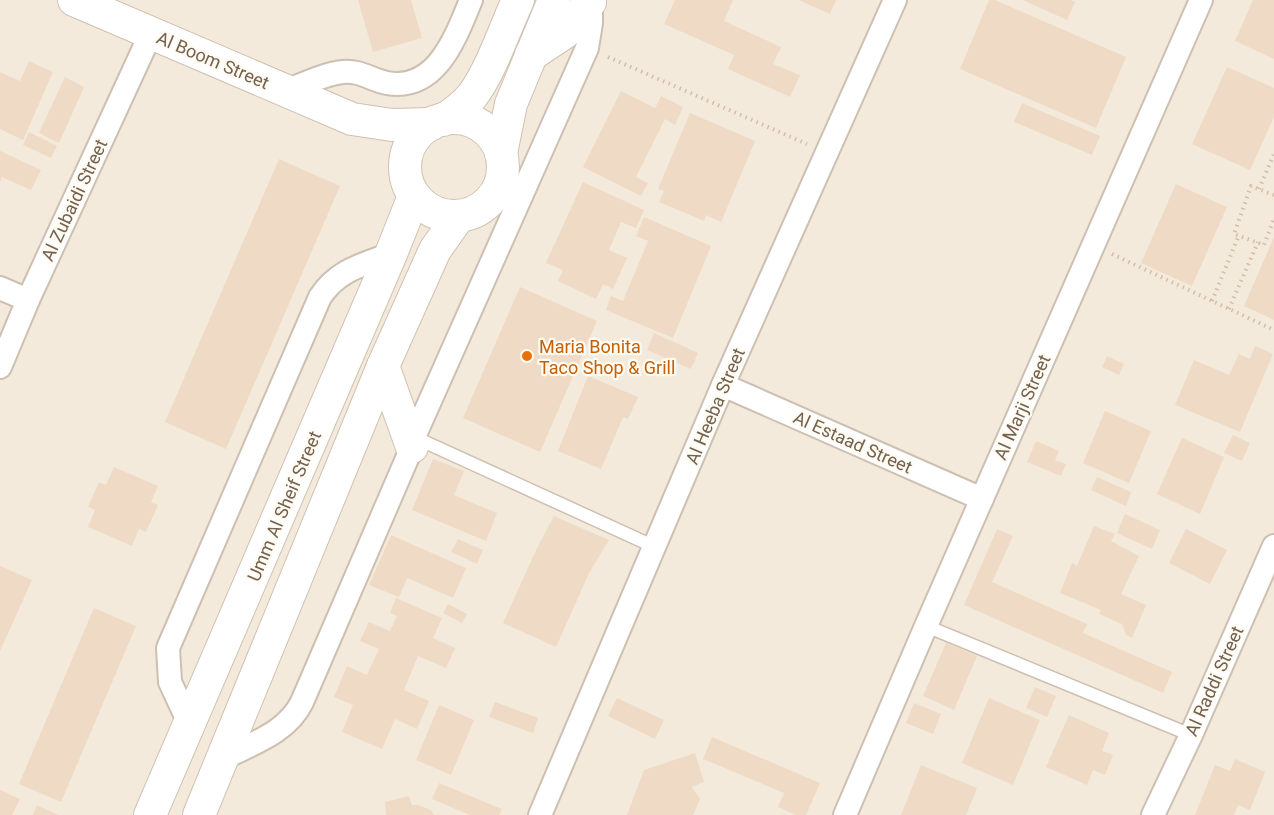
<svg xmlns="http://www.w3.org/2000/svg" width="1274" height="815" viewBox="0 0 1274 815" font-family="Roboto,sans-serif">
<style>
.residential{fill:#f3eadb}
.building{fill:#efdac5}
.lines{fill:none;stroke-linecap:round;stroke-linejoin:round}
.lane-casing{stroke:#cdc0b2;stroke-width:15}
.street-casing{stroke:#cdc0b2;stroke-width:26}
.secondary-casing{stroke:#d0c1b0;stroke-width:34}
.path{stroke:#d4bea8;stroke-width:4;stroke-dasharray:1.5 4.5;stroke-linecap:butt}
.lane{stroke:#fff;stroke-width:12}
.street{stroke:#fff;stroke-width:22}
.secondary{stroke:#fff;stroke-width:32}
.food-dot{fill:#e8710a;stroke:#fefbf2;stroke-width:2}
.labels{text-anchor:middle;dominant-baseline:central;stroke-width:4.5;stroke-linejoin:round;paint-order:stroke}
.street-label{font-size:18px;fill:#756150;stroke:#fefbf2}
.food-label{font-size:18px;fill:#c56008;stroke:#fefbf2;text-anchor:start}
</style>
<rect width="100%" height="100%" fill="#fbf7ec"/>
<rect class="residential" x="0" y="0" width="1274" height="815"/>
<g class="building">
<polygon points="358,0 411,0 422,38 373,52"/>
<polygon points="675,0 733,0 724,21 781,47 773,64 800,75 790,97 728,69 734,55 664,24"/>
<polygon points="799,0 836,0 830,14"/>
<polygon points="989,0 995,0 1126,57 1096,128 960,69"/>
<polygon points="1023,0 1071,0 1075,2 1067,20"/>
<polygon points="1253,0 1274,0 1274,59 1235,41"/>
<polygon points="29,61 53,72 23,140 0,129 0,72 20,81"/>
<polygon points="1227,67 1274,88 1274,117 1250,170 1192,144"/>
<polygon points="65,77 84,87 59,143 39,133"/>
<polygon points="621,91 655,108 661,96 683,107 675,125 665,119 636,177 648,183 641,196 583,167"/>
<polygon points="1022,103 1100,136 1092,155 1014,122"/>
<polygon points="690,113 755,141 721,222 706,215 704,221 659,202 664,191 658,189"/>
<polygon points="29,132 57,146 51,158 23,145"/>
<polygon points="0,151 41,170 31,190 2,177 0,182"/>
<polygon points="279,159 340,186 226,449 165,422"/>
<polygon points="583,182 644,210 636,228 621,222 609,250 627,258 613,289 603,284 596,299 558,281 563,270 546,263"/>
<polygon points="1176,184 1227,207 1192,286 1141,263"/>
<polygon points="644,217 711,246 673,338 606,310 611,296 623,301 648,241 636,236"/>
<polygon points="1274,237 1274,320 1244,306"/>
<polygon points="520,287 597,321 540,452 463,418"/>
<polygon points="654,333 698,353 691,369 647,350"/>
<polygon points="1255,346 1273,354 1240,432 1175,405 1194,360 1229,375 1239,354 1250,359"/>
<polygon points="1107,356 1124,364 1119,375 1102,367"/>
<polygon points="588,376 638,397 628,419 623,417 601,469 558,451"/>
<polygon points="1105,411 1151,431 1129,483 1083,463"/>
<polygon points="1233,435 1250,443 1242,461 1224,453"/>
<polygon points="1182,438 1224,457 1200,514 1157,494"/>
<polygon points="1036,441 1059,451 1055,460 1066,464 1061,476 1027,462"/>
<polygon points="433,459 464,471 454,495 497,513 486,541 412,510"/>
<polygon points="114,467 158,486 151,502 158,505 146,532 139,529 132,546 88,527 95,510 88,507 99,482 106,485"/>
<polygon points="1097,477 1131,492 1126,506 1091,490"/>
<polygon points="1125,514 1160,530 1152,549 1117,533"/>
<polygon points="554,516 609,540 590,571 556,647 503,623 537,548"/>
<polygon points="1094,526 1115,534 1111,541 1139,556 1121,594 1146,605 1132,638 1126,635 1122,624 1099,614 1101,610 1060,593 1072,563 1077,566"/>
<polygon points="997,529 1013,536 992,582 1087,624 1083,633 1172,672 1163,693 964,605"/>
<polygon points="1186,529 1227,550 1210,584 1169,563"/>
<polygon points="391,535 466,568 453,598 407,578 399,597 369,585"/>
<polygon points="458,539 483,550 477,564 451,552"/>
<polygon points="0,566 32,580 0,651"/>
<polygon points="396,598 442,618 433,638 455,648 446,668 418,656 404,690 429,701 417,729 395,719 382,749 342,732 353,705 334,697 347,666 367,675 379,649 360,641 369,622 390,631 397,616 390,613"/>
<polygon points="448,604 467,614 462,623 443,613"/>
<polygon points="94,608 136,626 61,802 19,784"/>
<polygon points="946,643 977,656 954,710 923,696"/>
<polygon points="1035,687 1056,696 1047,717 1026,708"/>
<polygon points="617,698 664,720 655,739 608,716"/>
<polygon points="989,698 1040,720 1013,785 962,763"/>
<polygon points="495,702 538,718 533,733 489,717"/>
<polygon points="914,703 941,714 933,734 906,723"/>
<polygon points="439,705 474,720 451,775 416,760"/>
<polygon points="1069,715 1109,733 1102,751 1113,755 1105,775 1093,770 1087,785 1046,767"/>
<polygon points="712,737 820,783 806,815 796,815 778,807 784,793 703,759"/>
<polygon points="695,753 704,782 692,787 700,799 693,815 627,815 644,770"/>
<polygon points="1235,759 1265,772 1250,810 1238,805 1234,815 1195,815 1215,765 1230,771"/>
<polygon points="921,765 977,788 966,815 901,815"/>
<polygon points="439,783 502,809 499,815 470,815 432,799"/>
<polygon points="0,790 20,799 12,815 0,815"/>
<polygon points="409,796 412,805 418,805 431,810 434,815 386,815 385,802"/>
<polygon points="37,805 58,815 33,815"/>
</g>
<g class="lines">
<g class="lane-casing">
<g id="lane">
<polyline points="414,437 655,547"/>
<polyline points="926,626 1191,735"/>
</g>
</g>
<g class="street-casing">
<g id="street">
<path d="M286,91C304,84 324,74 343,72C360,70 371,80 387,83C437,92 456,36 471,0"/>
<polyline points="0,288 28,300"/>
<polyline points="0,367 28,300 151,33"/>
<polyline points="723,385 982,499"/>
<path d="M190,725L170,682L168,648L320,297C338,270 362,265 391,254"/>
<path d="M222,759C251,744 287,733 302,702L412,447L414,437L587,48L591,23V0"/>
<polyline points="540,815 723,385 895,0"/>
<polyline points="845,815 926,626 1201,0"/>
<polyline points="1153,815 1191,735 1274,546"/>
</g>
</g>
<g class="secondary-casing">
<g id="secondary">
<polyline points="74,0 352,119 392,125 432,124"/>
<polyline points="531,55 564,33 590,2"/>
<circle cx="454" cy="167" r="49"/>
<path d="M443,120C454,113 464,106 472,96C490,73 505,28 518,0"/>
<polyline points="501,153 511,104 554,0"/>
<polyline points="383,366 412,447"/>
<polyline points="150,815 391,254 414,196"/>
<polyline points="199,815 383,366 435,250 459,216"/>
</g>
</g>
<g class="path">
<polyline points="608,57 807,144"/>
<polyline points="1259,189 1274,154"/>
<polyline points="1274,195 1251,186 1234,234 1264,245 1274,219"/>
<polyline points="1112,254 1274,330"/>
<polyline points="1212,301 1239,235"/>
<polyline points="1229,309 1258,242"/>
</g>
<use href="#lane" class="lane"/>
<use href="#street" class="street"/>
<use href="#secondary" class="secondary"/>
</g>
<circle class="food-dot" cx="527" cy="356" r="6"/>
<g class="labels">
<g class="street-label">
<text transform="translate(213 60) rotate(23)">Al Boom Street</text>
<text transform="translate(74 200) rotate(-65)">Al Zubaidi Street</text>
<text transform="translate(715 406) rotate(-67)">Al Heeba Street</text>
<text transform="translate(1022 407) rotate(-66)">Al Marji Street</text>
<text transform="translate(853 442) rotate(24)">Al Estaad Street</text>
<text transform="translate(284 506) rotate(-67)">Umm Al Sheif Street</text>
<text transform="translate(1214 681) rotate(-66)">Al Raddi Street</text>
</g>
<g class="food-label">
<text x="539" y="346">Maria Bonita<tspan x="539" dy="21">Taco Shop &amp; Grill</tspan></text>
</g>
</g>
</svg>
